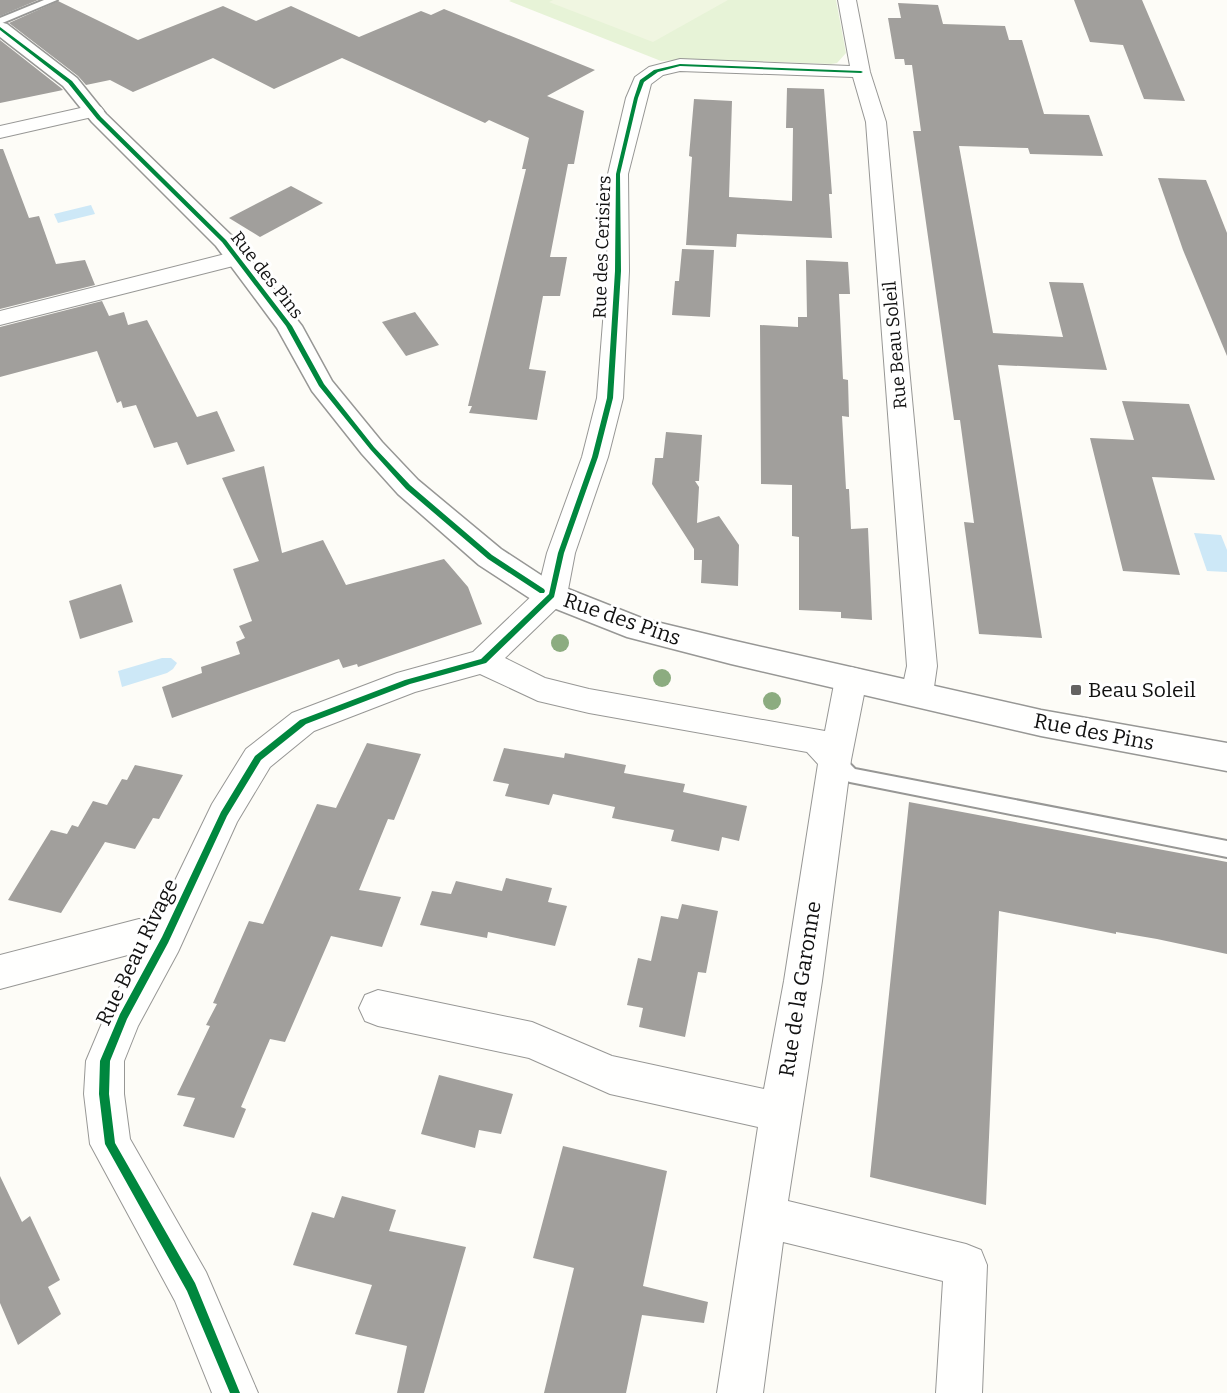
<svg xmlns="http://www.w3.org/2000/svg" width="1227" height="1393" viewBox="0 0 1227 1393" font-family="Bitter,serif">
<style>
.green{fill:#e7f3d7}
.pitch{fill:#f0f6e1}
.water{fill:#cde8f7}
.building{fill:#a19f9c}
.lines{fill:none;stroke-linecap:round;stroke-linejoin:round}
.service-casing{stroke:#979795;stroke-width:4}
.minor-casing{stroke:#979795;stroke-width:2}
.tertiary-casing{stroke:#979795;stroke-width:3}
.service{fill:#fffffe;fill-rule:evenodd}
.minor{fill:#fffffe;fill-rule:evenodd}
.tertiary{fill:#fffffe;fill-rule:evenodd}
.cycleway-casing{stroke:#fff;stroke-width:3}
.cycleway{fill:#00873e;fill-rule:evenodd}
.tree{fill:#8cac80}
.poi-dot{fill:#646362;stroke:#fff;stroke-width:2}
.labels{text-anchor:middle;dominant-baseline:central;stroke-width:6;stroke-linejoin:round;paint-order:stroke}
.far-street-label{font-size:18px;fill:#111;stroke:#fff}
.street-label{font-size:21px;fill:#111;stroke:#fff}
.poi-label{font-size:21px;fill:#111;stroke:#fff;text-anchor:start}
</style>
<rect width="100%" height="100%" fill="#fdfcf7"/>
<polygon class="green" points="511,0 836,0 846,53 837,63 831,64 688,59 661,61 509,1"/>
<polygon class="pitch" points="553,0 728,0 653,42 549,2"/>
<g class="water">
<polygon points="91,205 95,214 58,223 54,214"/>
<polygon points="1194,533 1221,535 1227,550 1227,572 1207,571"/>
<polygon points="162,658 171,658 177,663 173,669 167,673 122,687 118,671"/>
</g>
<g class="building">
<polygon points="0,0 38,0 0,16"/>
<polygon points="1074,0 1142,0 1185,101 1144,99 1123,45 1090,42"/>
<polygon points="58,1 138,40 223,6 256,21 291,6 359,37 421,11 431,15 444,9 595,70 547,96 584,111 574,164 568,164 550,257 567,257 560,296 543,296 529,369 546,371 537,420 469,413 472,406 468,406 526,169 522,169 529,138 489,120 485,123 342,58 274,89 213,58 133,92 110,80 86,85 78,76 9,23"/>
<polygon points="898,3 938,5 943,24 1005,26 1009,40 1022,40 1044,114 1089,115 1103,156 1030,154 1028,148 959,146 993,333 1063,337 1049,282 1083,283 1107,370 998,365 1042,638 979,634 964,522 974,523 960,420 954,420 913,131 921,131 912,65 905,65 904,59 895,59 888,18 901,18"/>
<polygon points="0,40 61,88 63,90 0,103"/>
<polygon points="787,88 824,89 832,194 829,194 832,238 737,234 736,247 686,245 692,157 689,156 694,99 732,101 729,197 792,201 793,128 786,128"/>
<polygon points="0,149 3,149 29,218 39,216 56,264 85,260 95,285 0,309"/>
<polygon points="1158,178 1206,180 1214,200 1227,233 1227,356 1183,250"/>
<polygon points="291,186 323,203 260,237 229,218"/>
<polygon points="682,249 714,250 710,317 672,315 675,281 679,281"/>
<polygon points="806,260 848,262 850,294 839,294 843,379 848,380 849,417 842,416 846,489 849,489 851,529 868,528 872,620 841,618 841,612 799,610 799,537 792,536 792,485 761,484 760,325 798,327 798,317 807,317"/>
<polygon points="102,301 109,316 124,312 128,325 147,320 197,417 217,411 235,451 187,465 177,442 154,448 136,405 123,408 121,401 117,403 97,351 0,377 0,327"/>
<polygon points="415,312 439,345 406,356 382,322"/>
<polygon points="1122,401 1189,404 1215,480 1152,477 1180,575 1123,571 1090,438 1134,440"/>
<polygon points="666,432 702,435 699,481 695,481 699,487 697,523 719,516 739,545 738,586 701,583 702,560 694,560 694,549 652,484 655,458 663,458"/>
<polygon points="264,466 282,553 323,540 346,585 444,559 468,587 482,624 358,667 357,664 343,668 339,659 172,718 162,687 202,673 201,667 240,654 236,642 245,638 239,626 252,621 233,569 259,561 222,478"/>
<polygon points="121,584 133,622 80,639 69,601"/>
<polygon points="367,743 421,754 394,820 388,819 359,890 401,897 382,947 331,936 285,1042 270,1039 241,1107 246,1109 234,1138 183,1126 195,1098 177,1095 210,1026 206,1025 217,1004 213,1003 249,921 263,924 317,804 336,808"/>
<polygon points="504,748 564,758 565,753 626,765 624,773 685,784 683,792 747,806 739,841 722,837 719,851 671,841 674,830 612,818 615,807 553,794 549,805 505,796 509,784 493,781"/>
<polygon points="135,765 183,775 159,819 153,818 135,849 105,842 61,913 8,900 51,830 67,834 72,825 78,827 93,801 107,805 122,779 127,780"/>
<polygon points="909,802 1227,862 1227,954 1157,939 1116,932 1116,934 999,911 986,1205 870,1177"/>
<polygon points="506,878 552,888 548,902 567,906 555,946 488,932 487,938 420,925 432,891 451,894 456,881 502,891"/>
<polygon points="682,904 718,911 706,973 698,972 685,1037 639,1027 643,1008 627,1005 638,958 651,961 661,916 678,919"/>
<polygon points="439,1075 513,1094 501,1134 479,1130 475,1148 421,1134"/>
<polygon points="563,1146 667,1171 643,1286 708,1302 704,1323 642,1315 626,1393 544,1393 574,1268 533,1258"/>
<polygon points="0,1176 22,1222 30,1216 60,1280 48,1287 61,1314 18,1345 0,1303"/>
<polygon points="342,1196 396,1210 389,1231 466,1247 424,1393 397,1393 407,1346 355,1334 372,1285 293,1265 312,1212 334,1218"/>
</g>
<g class="lines">
<g class="service-casing">
<g id="service">
<polygon points="44,0 57,0 0,24 0,18"/>
<path d="M835,753L841,755L855,769L1227,841V857L850,782C840,779 831,769 826,760L829,755Z"/>
</g>
</g>
<g class="minor-casing">
<g id="minor">
<polygon points="838,0 856,0 870,72 886,122 937,666 933,694 928,703 917,706 906,703 901,694 907,666 866,122 853,77 680,71 663,75 651,84 628,174 629,271 623,398 608,457 575,553 567,595 562,603 505,658 545,678 589,689 825,731 835,679 840,670 851,667 862,670 867,679 851,760 822,981 788,1201 966,1244 981,1250 987,1265 982,1393 936,1393 943,1281 783,1242 763,1393 717,1393 758,1127 610,1094 529,1058 378,1026 365,1021 359,1008 365,995 378,990 532,1022 612,1056 764,1089 784,981 818,764 807,752 589,713 538,701 480,674 415,692 314,731 270,767 237,822 178,952 138,1026 124,1061 124,1094 130,1139 206,1272 258,1393 212,1393 175,1301 90,1144 84,1094 86,1061 110,1004 139,952 0,989 0,955 139,919 155,922 212,804 246,749 292,713 397,673 473,652 538,590 547,553 582,457 597,398 607,271 608,174 626,98 635,77 649,67 680,59 850,66"/>
<polygon points="94,105 101,107 104,111 101,115 0,138 0,126"/>
<polygon points="237,251 245,253 248,258 245,263 0,325 0,311"/>
</g>
</g>
<g class="tertiary-casing">
<polygon id="tertiary" points="0,22 7,24 77,78 106,114 232,236 302,326 332,381 382,442 418,480 501,549 553,583 644,619 731,640 1041,710 1227,743 1227,771 1041,736 731,664 627,637 531,599 479,565 398,494 362,454 312,391 277,328 216,246 92,122 63,86 0,37"/>
</g>
<use href="#service" class="service"/>
<use href="#minor" class="minor"/>
<use href="#tertiary" class="tertiary"/>
<g class="cycleway-casing">
<g id="cycleway">
<polygon points="0,27 72,81 101,117 226,240 292,326 324,384 374,447 410,485 492,555 544,589 545,591 544,593 540,593 488,559 406,489 370,449 319,386 286,326 222,242 97,119 68,83 0,30"/>
<polygon points="680,64 861,71 863,72 861,73 680,66 658,72 644,82 638,98 620,174 621,271 613,398 598,457 564,553 554,597 486,663 410,684 306,724 261,760 227,816 168,943 127,1019 110,1061 109,1094 115,1143 195,1283 240,1393 230,1393 187,1291 105,1144 99,1094 100,1061 120,1014 162,937 221,812 255,756 300,720 405,680 481,659 549,594 558,553 592,457 607,398 615,271 616,174 634,98 640,80 654,70"/>
</g>
</g>
<use href="#cycleway" class="cycleway"/>
</g>
<g class="tree">
<circle cx="560" cy="643" r="9"/>
<circle cx="662" cy="678" r="9"/>
<circle cx="772" cy="701" r="9"/>
</g>
<rect class="poi-dot" x="1070" y="684" width="12" height="12" rx="3"/>
<g class="labels">
<g class="far-street-label">
<text transform="translate(602 247) rotate(-88)">Rue des Cerisiers</text>
<text transform="translate(267 275) rotate(52)">Rue des Pins</text>
<text transform="translate(895 345) rotate(-95)">Rue Beau Soleil</text>
</g>
<g class="street-label">
<text transform="translate(622 619) rotate(19)">Rue des Pins</text>
<text transform="translate(1094 732) rotate(11)">Rue des Pins</text>
<text transform="translate(137 952) rotate(-64)">Rue Beau Rivage</text>
<text transform="translate(800 989) rotate(-81)">Rue de la Garonne</text>
</g>
<g class="poi-label">
<text x="1088" y="690">Beau Soleil</text>
</g>
</g>
</svg>
